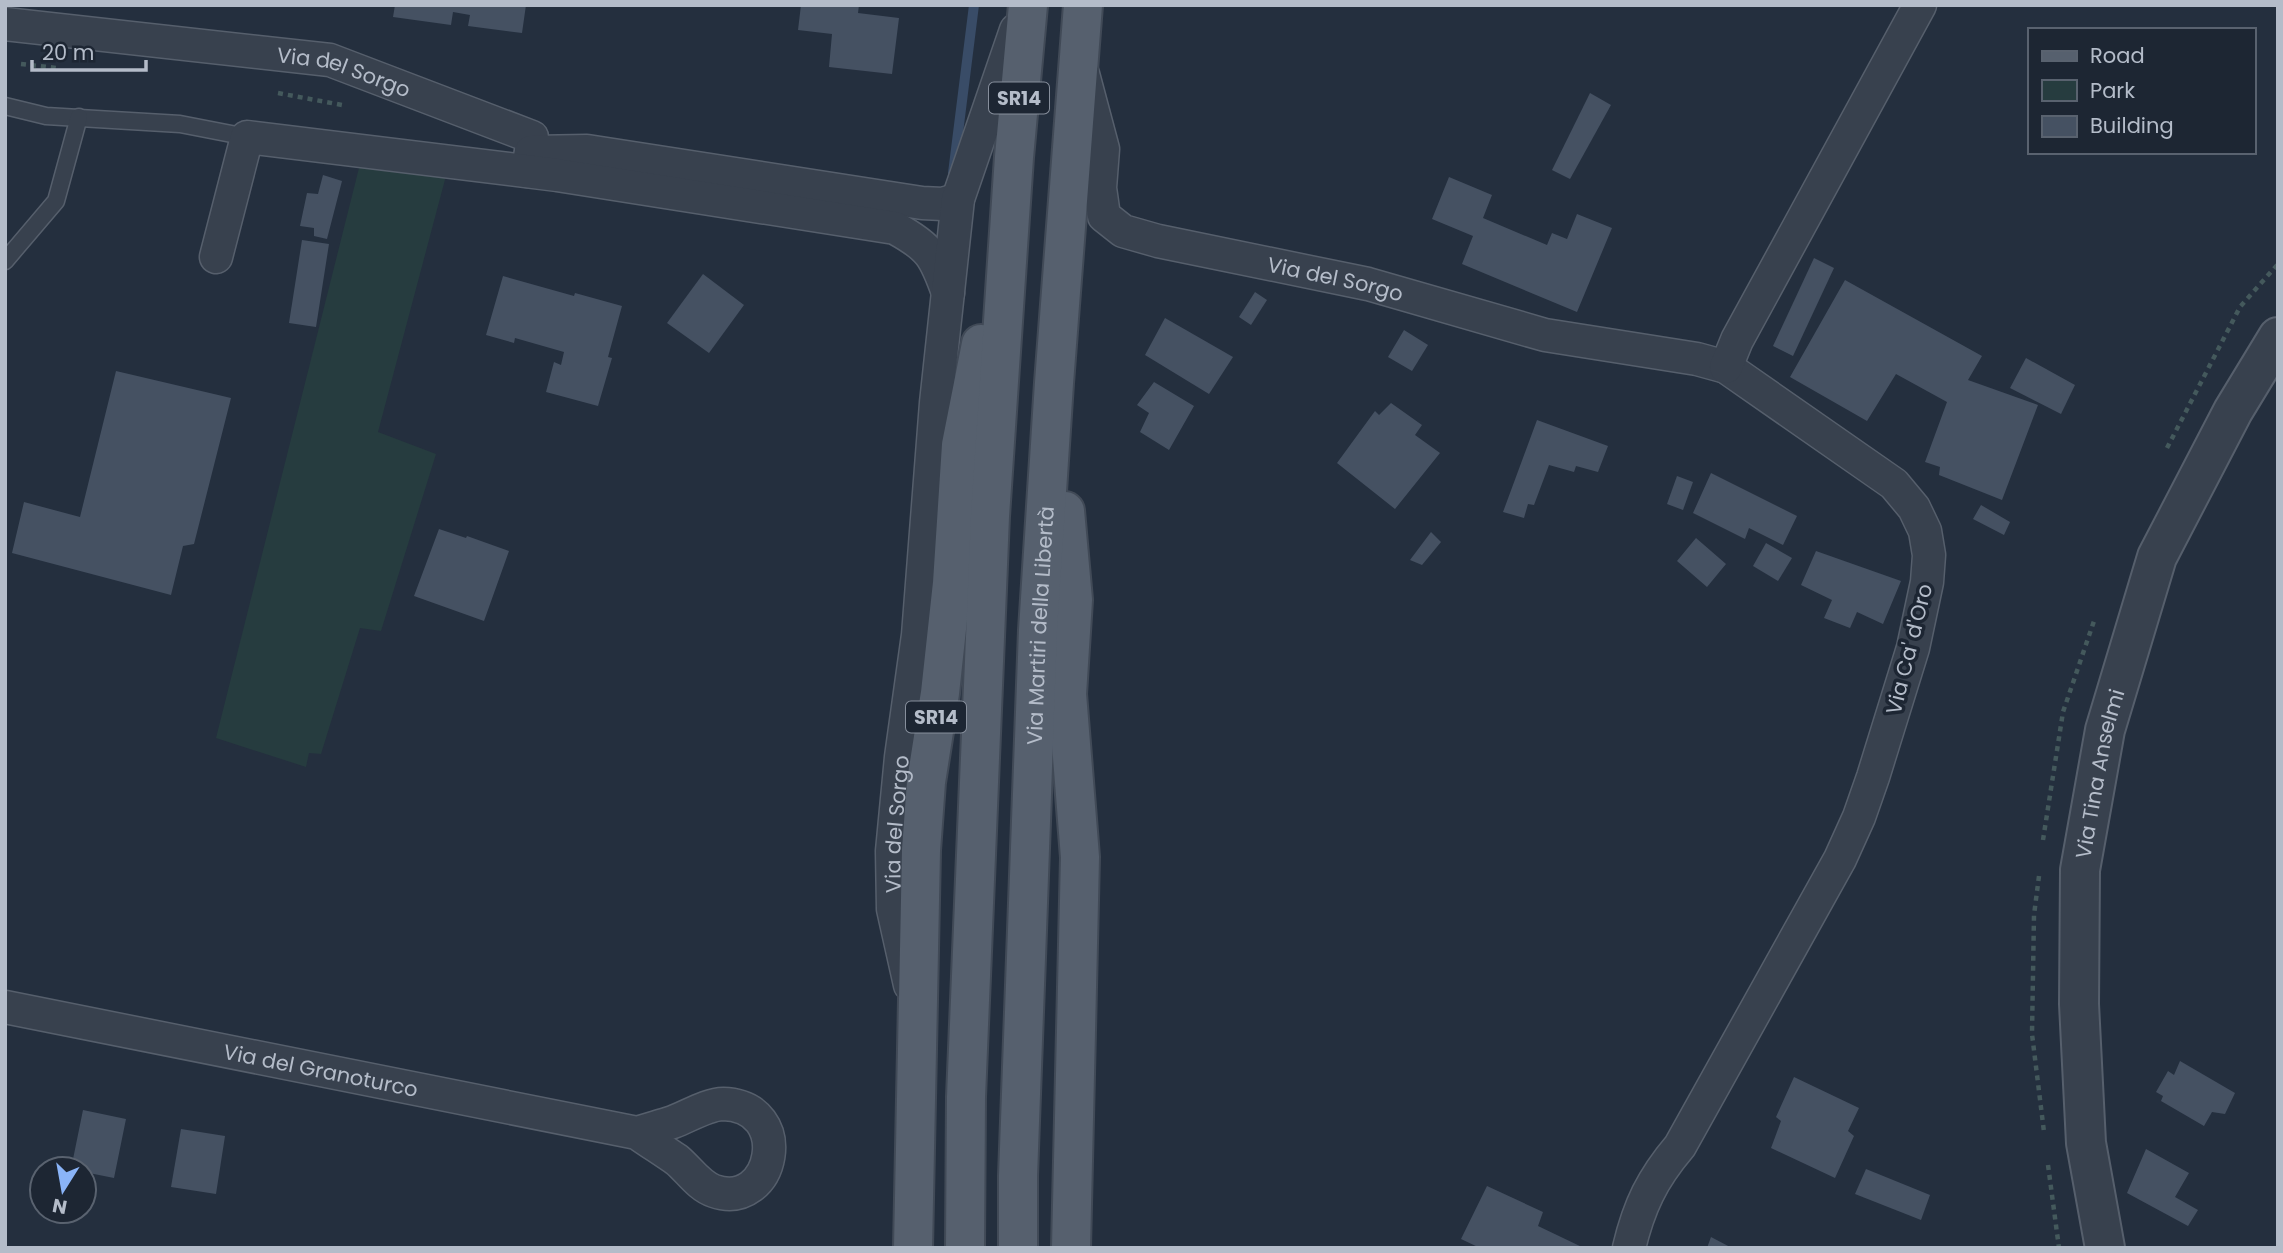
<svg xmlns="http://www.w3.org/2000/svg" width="2283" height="1253" viewBox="0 0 2283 1253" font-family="Poppins,sans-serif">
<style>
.green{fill:#263c3f}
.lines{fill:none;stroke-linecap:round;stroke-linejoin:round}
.stream{stroke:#394c67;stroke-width:10}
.building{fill:#455162}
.service-casing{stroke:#565f6c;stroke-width:19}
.minor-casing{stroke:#565f6c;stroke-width:35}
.tertiary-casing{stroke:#565f6c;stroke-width:42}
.primary-casing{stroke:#414a57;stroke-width:42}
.path{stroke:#44595c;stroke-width:4.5;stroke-dasharray:5 5;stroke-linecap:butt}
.service{stroke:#38414e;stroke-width:16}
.minor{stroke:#38414e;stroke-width:32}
.tertiary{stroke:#38414e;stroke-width:38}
.primary{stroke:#56606e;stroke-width:38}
.labels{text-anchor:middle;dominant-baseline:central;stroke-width:7;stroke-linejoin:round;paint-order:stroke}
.shield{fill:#1d2633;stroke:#878f9c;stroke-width:2}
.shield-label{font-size:19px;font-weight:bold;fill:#b4bcc9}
.street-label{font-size:21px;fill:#b4bcc9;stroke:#1d2633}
</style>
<rect width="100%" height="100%" fill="#242f3e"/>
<polygon class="green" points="360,164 447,172 378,432 436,454 381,631 360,628 321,754 309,753 306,767 216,738"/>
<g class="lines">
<polyline class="stream" points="953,173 974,5"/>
</g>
<g class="building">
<polygon points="395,5 526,5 522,33 468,26 470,15 453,12 451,25 393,17"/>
<polygon points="801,5 859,5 858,13 899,18 892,74 829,67 832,34 798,30"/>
<polygon points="1590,93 1611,105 1570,179 1552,170"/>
<polygon points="323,175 342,181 327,239 314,236 314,228 300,226 307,193 318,194"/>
<polygon points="1449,177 1492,195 1483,218 1547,245 1552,233 1567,239 1577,214 1612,228 1577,312 1462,264 1473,236 1432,219"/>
<polygon points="302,240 329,244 316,327 289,323"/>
<polygon points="1814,258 1834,268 1793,356 1773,346"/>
<polygon points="703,274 744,305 709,353 667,323"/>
<polygon points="503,276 574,296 575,293 622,306 608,357 612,358 598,406 546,392 554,362 561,365 564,352 515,338 514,343 486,335"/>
<polygon points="1845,280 1982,356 1968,380 2038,405 2002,500 1939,475 1940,467 1925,462 1947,402 1896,374 1867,421 1790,377"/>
<polygon points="1255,292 1267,300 1251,325 1239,317"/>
<polygon points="1165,318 1233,357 1209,394 1145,355"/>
<polygon points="1404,330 1428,345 1412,371 1388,357"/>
<polygon points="2026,358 2075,385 2061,414 2010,388"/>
<polygon points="116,371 231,398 194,544 183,546 171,595 12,553 24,502 80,517"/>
<polygon points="1154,382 1194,406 1169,450 1140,432 1149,413 1137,405"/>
<polygon points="1391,403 1422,425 1415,435 1440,453 1395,509 1337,463 1375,411 1379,415"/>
<polygon points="1537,420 1608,446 1598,472 1576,466 1574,472 1549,465 1534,505 1528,504 1524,518 1503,512"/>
<polygon points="1711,473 1797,516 1783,545 1749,528 1745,539 1693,513"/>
<polygon points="1677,476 1693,482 1683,510 1667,504"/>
<polygon points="1981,505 2010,522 2004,535 1973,519"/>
<polygon points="439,529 466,538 467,536 509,551 484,621 414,596"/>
<polygon points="1431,532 1441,542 1422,565 1410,560"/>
<polygon points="1696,538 1726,564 1707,587 1677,561"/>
<polygon points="1766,543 1792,558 1778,581 1753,566"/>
<polygon points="1816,551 1901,581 1883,624 1857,612 1850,628 1824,618 1832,600 1801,585"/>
<polygon points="2180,1061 2235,1093 2225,1114 2212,1112 2204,1126 2161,1101 2163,1096 2156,1092 2168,1071 2174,1075"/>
<polygon points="1794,1077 1859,1108 1848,1131 1854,1136 1835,1178 1771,1148 1781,1121 1776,1117"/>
<polygon points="83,1110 126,1119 114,1178 84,1172 84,1169 71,1169"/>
<polygon points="181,1129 225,1136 216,1194 171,1187"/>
<polygon points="2146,1149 2189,1173 2175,1197 2198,1210 2188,1226 2127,1193"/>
<polygon points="1866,1169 1930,1195 1921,1220 1855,1194"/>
<polygon points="1487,1186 1543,1212 1538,1226 1584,1248 1480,1248 1461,1239"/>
<polygon points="1711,1237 1732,1248 1707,1248"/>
</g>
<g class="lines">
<g class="service-casing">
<g id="service">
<polyline points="5,106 46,116 180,124 247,137"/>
<polyline points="5,261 56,201 79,117"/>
</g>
</g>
<g class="minor-casing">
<g id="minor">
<path id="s1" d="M5,24L330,60L532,137L531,152"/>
<path id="s2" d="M1083,74L1103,149L1100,188L1104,216L1123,231L1158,241L1368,284L1545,335L1697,359L1726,367L1894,484L1914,508L1925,531L1929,555L1927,582L1913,648L1873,777L1859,817L1840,859L1680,1146C1652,1179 1639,1206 1629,1248"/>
<polyline points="527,171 531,152 587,151 922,203 943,204 958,199"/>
<path d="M216,257L247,137L557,175L895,228C930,247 935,256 948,293"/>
<polyline points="1726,367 1737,340 1920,5"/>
<path id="s3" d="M910,985L893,909L892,851L901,757L918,635L936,403L958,199L1016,30"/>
<path id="s4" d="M5,1007L637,1133C650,1142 664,1151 677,1160C689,1170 699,1186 714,1191C774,1212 796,1106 723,1104C708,1104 687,1117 673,1122C661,1126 649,1129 637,1133"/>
</g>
</g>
<g class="tertiary-casing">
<g id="tertiary">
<path id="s5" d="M2105,1248L2086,1143L2079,1004L2080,870L2105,730L2157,557L2233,411L2278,337"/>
</g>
</g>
<g class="primary-casing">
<g id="primary">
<polyline points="1065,511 1073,600 1067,694 1080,857 1071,1248"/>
<polyline points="913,1248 921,850 926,782 940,693 952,583 961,445 981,344"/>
<polyline points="965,1248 966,1097 990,516 1014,157 1028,5"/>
<path id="s6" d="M1018,1248V1176L1038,630L1054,383L1083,5"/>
</g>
</g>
<g class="path">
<polyline points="21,64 57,68"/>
<polyline points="278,93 342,105"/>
<polyline points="2167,448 2240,307 2278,264"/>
<polyline points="2043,840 2063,712 2094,621"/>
<polyline points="2039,876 2034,915 2032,1034 2044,1132"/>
<polyline points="2048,1165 2059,1248"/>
</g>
<use href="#service" class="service"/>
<use href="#minor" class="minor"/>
<use href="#tertiary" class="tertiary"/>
<use href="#primary" class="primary"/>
</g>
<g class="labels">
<g class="shield">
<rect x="989" y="82.5" width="60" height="31" rx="5"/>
<rect x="906" y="701.5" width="60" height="31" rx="5"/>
</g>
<g class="shield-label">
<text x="1019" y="98">SR14</text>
<text x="936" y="717">SR14</text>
</g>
<g class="street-label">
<text stroke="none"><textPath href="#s1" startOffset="343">Via del Sorgo</textPath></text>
<text stroke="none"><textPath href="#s2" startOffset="387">Via del Sorgo</textPath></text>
<text stroke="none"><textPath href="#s6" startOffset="623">Via Martiri della Libertà</textPath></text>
<text transform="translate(1909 649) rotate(-76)">Via Ca' d'Oro</text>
<text stroke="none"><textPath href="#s5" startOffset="478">Via Tina Anselmi</textPath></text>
<text stroke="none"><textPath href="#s3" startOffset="163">Via del Sorgo</textPath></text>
<text stroke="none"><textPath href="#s4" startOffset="322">Via del Granoturco</textPath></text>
</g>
</g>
<rect width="2283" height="1253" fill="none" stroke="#b4bcc9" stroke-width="14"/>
<rect x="2028" y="28" width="228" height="126" fill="#1d2633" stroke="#59626f" stroke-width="2"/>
<rect x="2042" y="51" width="35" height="10" fill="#56606e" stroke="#59626f" stroke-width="2"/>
<text x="2090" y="63" font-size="21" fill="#b4bcc9">Road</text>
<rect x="2042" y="80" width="35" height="21" fill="#263c3f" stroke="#59626f" stroke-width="2"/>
<text x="2090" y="98" font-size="21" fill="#b4bcc9">Park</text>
<rect x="2042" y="116" width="35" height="21" fill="#455162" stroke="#59626f" stroke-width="2"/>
<text x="2090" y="133" font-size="21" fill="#b4bcc9">Building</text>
<g transform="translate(63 1190) rotate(191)"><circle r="33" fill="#1d2633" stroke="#59626f" stroke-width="2"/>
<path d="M0-5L12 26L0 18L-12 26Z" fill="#8ab4f8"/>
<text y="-10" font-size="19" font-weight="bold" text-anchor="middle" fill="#b4bcc9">N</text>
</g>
<path d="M32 60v10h114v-10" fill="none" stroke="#b4bcc9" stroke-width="3.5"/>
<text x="42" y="60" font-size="21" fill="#b4bcc9" stroke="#1d2633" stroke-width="5" paint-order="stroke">20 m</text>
</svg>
